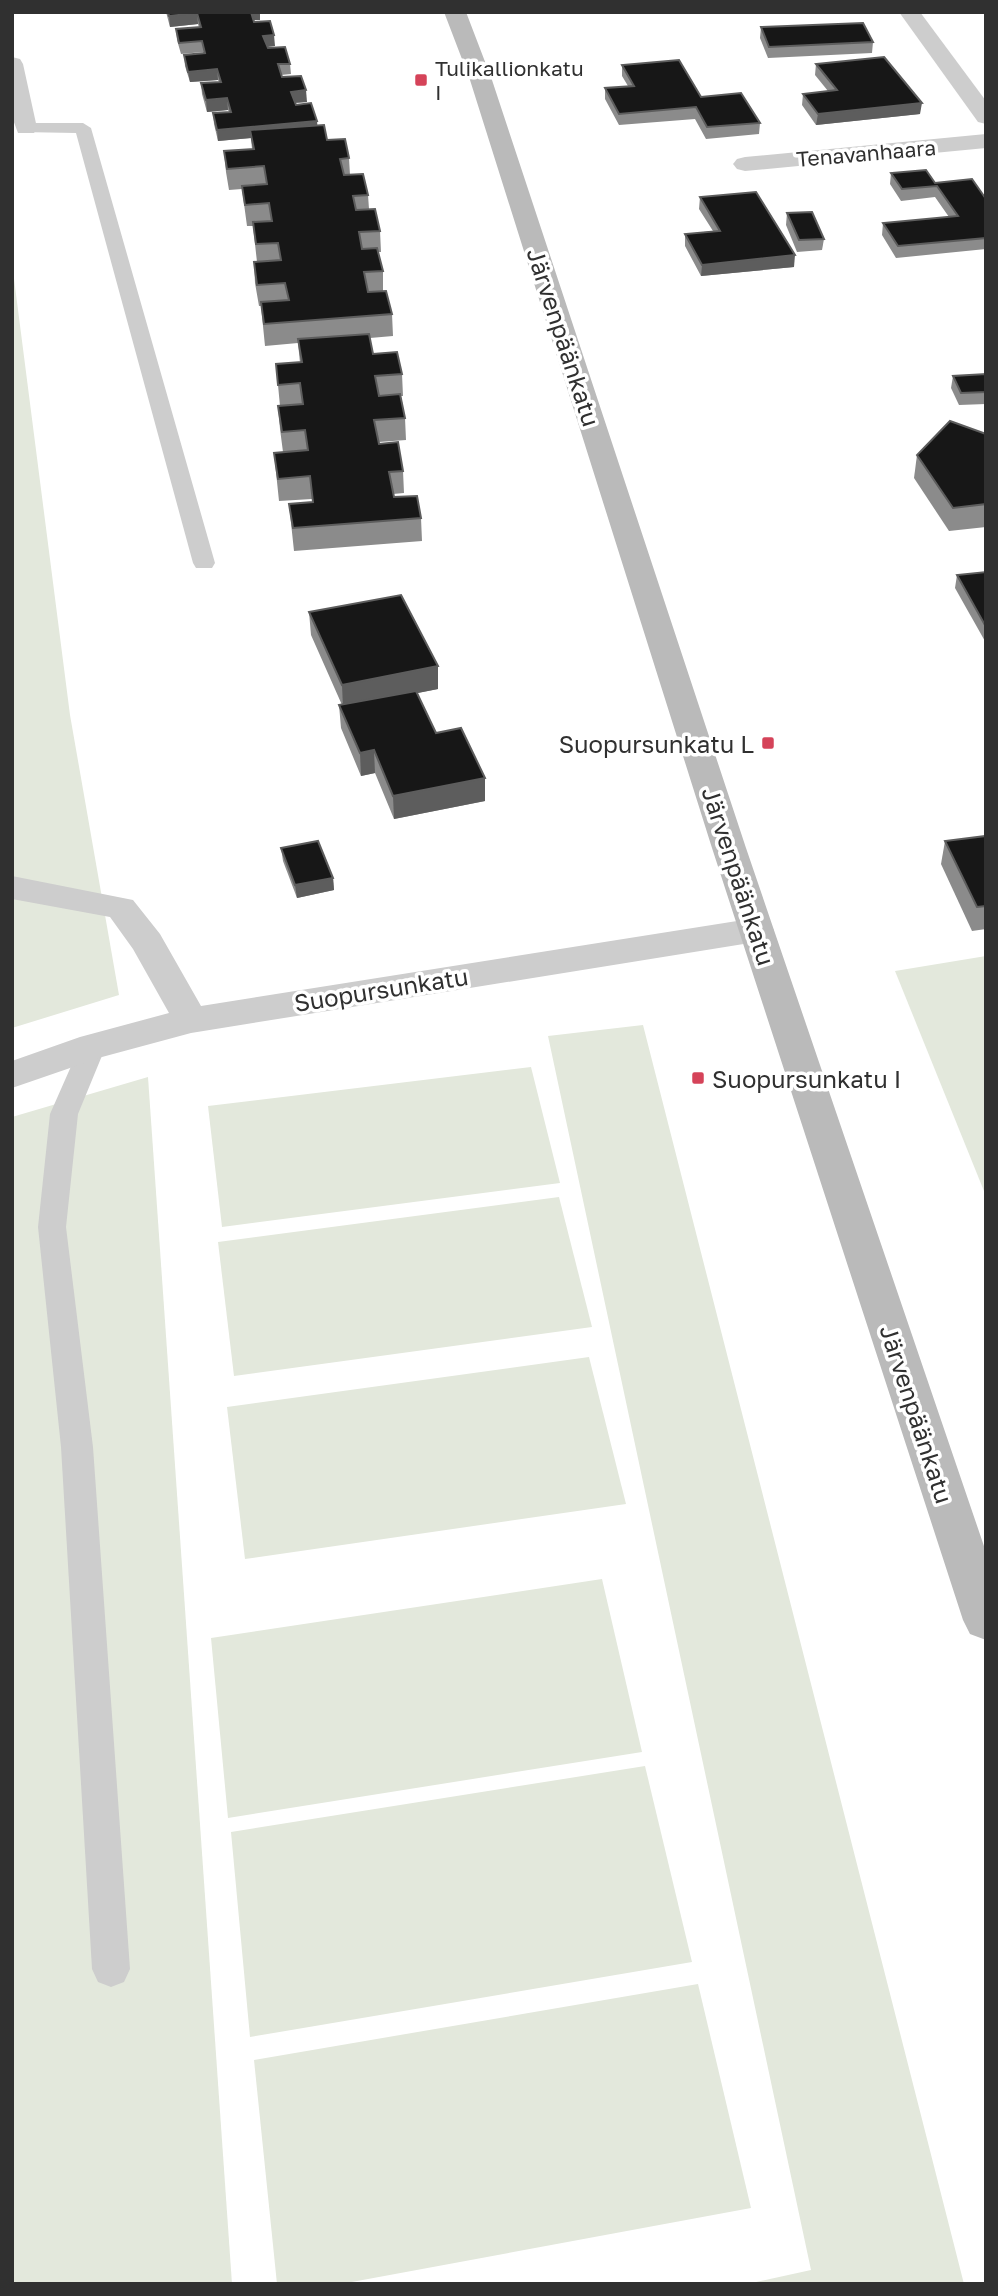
<svg xmlns="http://www.w3.org/2000/svg" width="998" height="2296" viewBox="0 0 998 2296" font-family="'Golos Text',sans-serif">
<style>
.green{fill:#e3e8dc}
.lines{fill:none;stroke-linecap:round;stroke-linejoin:round}
.lane{fill:#cdcdcd;fill-rule:evenodd}
.street{fill:#cdcdcd;fill-rule:evenodd}
.secondary{fill:#bababa;fill-rule:evenodd}
.wall{fill:#8b8b8b}
.shaded-wall{fill:#5d5d5d}
.building{fill:#171717;stroke:#5d5d5d;stroke-width:2}
.poi-dot{fill:#d54359;stroke:#fff;stroke-width:2.5}
.labels{text-anchor:middle;dominant-baseline:central;stroke-width:7;stroke-linejoin:round;paint-order:stroke}
.far-poi-label{font-size:21px;fill:#303030;stroke:#fff;text-anchor:start}
.far-street-label{font-size:21px;fill:#303030;stroke:#fff}
.street-label{font-size:24px;fill:#303030;stroke:#fff}
.poi-label{font-size:24px;fill:#303030;stroke:#fff;text-anchor:end}
</style>
<rect width="100%" height="100%" fill="#fff"/>
<g class="green">
<polygon points="12,263 70,715 119,995 12,1028"/>
<polygon points="986,956 986,1196 895,971"/>
<polygon points="643,1025 964,2284 747,2284 811,2270 548,1036"/>
<polygon points="531,1067 560,1183 222,1227 208,1106"/>
<polygon points="148,1077 232,2284 12,2284 12,1117"/>
<polygon points="559,1197 592,1327 234,1376 218,1242"/>
<polygon points="589,1357 626,1504 245,1559 227,1407"/>
<polygon points="602,1579 642,1752 228,1818 211,1638"/>
<polygon points="645,1766 692,1962 250,2037 231,1832"/>
<polygon points="698,1984 751,2208 341,2284 277,2284 254,2060"/>
</g>
<g class="lines">
<g class="lane">
<polygon points="26,123 83,123 91,128 215,563 212,568 196,568 193,563 76,133 20,132 18,128"/>
<polygon points="93,1036 103,1039 106,1046 78,1114 66,1227 93,1447 130,1969 124,1982 111,1987 98,1982 92,1969 61,1447 38,1227 50,1114 80,1046 83,1039"/>
</g>
<g class="street">
<polygon points="899,12 920,12 986,101 986,124 978,122"/>
<polygon points="12,57 20,59 23,64 37,128 34,133 18,133 12,117"/>
<polygon points="986,134 986,148 745,171 737,169 733,164 737,159 745,157"/>
<polygon points="12,876 133,900 160,934 201,1006 756,918 768,922 774,930 768,938 756,942 191,1033 102,1057 12,1088 12,1061 80,1037 169,1013 133,949 110,917 12,899"/>
</g>
<polygon class="secondary" points="444,12 466,12 492,80 746,848 986,1552 986,1640 970,1634 963,1620 712,848 470,80"/>
</g>
<g class="wall">
<polygon points="166,12 260,12 260,20 254,20 275,46 267,47 268,48 290,64 291,74 281,75 282,77 307,102 295,103 296,105 318,126 327,140 349,158 350,175 368,195 369,209 380,231 381,252 378,252 383,271 383,291 392,314 393,336 370,338 373,354 402,374 403,396 401,396 405,418 406,440 379,442 403,471 404,493 393,494 394,497 421,518 422,541 294,551 289,504 312,502 312,499 279,501 274,453 283,452 280,429 278,406 280,406 276,364 300,363 298,343 265,346 261,306 259,306 255,283 254,262 257,262 253,226 247,226 242,189 229,190 226,172 224,151 252,149 251,138 218,141 214,124 213,113 229,112 228,110 207,112 202,94 201,83 219,82 218,80 190,82 185,66 184,55 203,54 203,52 181,54 177,40 176,29 199,28 198,24 170,27"/>
<polygon points="761,27 873,42 872,53 768,58 760,38"/>
<polygon points="816,64 920,114 816,125 802,105 803,94 828,91 815,75"/>
<polygon points="622,65 760,123 759,134 706,139 695,119 619,125 605,99 605,88 628,86 622,76"/>
<polygon points="891,173 935,183 986,199 986,249 896,258 882,235 883,223 949,217 935,197 901,201 890,184"/>
<polygon points="700,197 794,267 701,276 685,246 685,234 713,231 699,209"/>
<polygon points="787,213 824,239 822,250 797,252 786,225"/>
<polygon points="986,374 986,404 959,405 951,388 953,376"/>
<polygon points="986,434 986,527 949,531 914,478 917,455"/>
<polygon points="986,572 986,643 955,588 957,575"/>
<polygon points="309,612 438,666 438,689 417,693 436,733 485,778 485,801 394,819 375,773 361,776 341,728 339,705 342,705 311,635"/>
<polygon points="986,836 986,929 972,931 941,864 945,841"/>
<polygon points="281,848 333,878 334,890 297,898 283,861"/>
</g>
<g class="shaded-wall">
<polygon points="250,12 260,12 260,20 251,20"/>
<polygon points="197,13 198,24 170,27 169,16"/>
<polygon points="274,35 275,46 264,47 263,36"/>
<polygon points="217,69 218,80 190,82 188,72"/>
<polygon points="306,90 307,102 292,103 291,92"/>
<polygon points="227,98 228,110 207,112 206,100"/>
<polygon points="922,103 920,114 816,125 818,114"/>
<polygon points="317,121 318,132 250,130 251,138 218,141 217,130"/>
<polygon points="795,255 794,267 701,276 702,265"/>
<polygon points="438,666 438,689 343,708 342,685"/>
<polygon points="374,750 375,773 361,776 360,753"/>
<polygon points="485,778 485,801 394,819 393,796"/>
<polygon points="333,878 334,890 297,898 295,885"/>
</g>
<g class="building">
<polygon points="168,12 251,12 254,22 270,21 274,35 263,36 268,48 285,47 290,64 278,64 282,77 301,76 306,90 291,92 296,105 311,103 317,121 217,130 213,113 231,112 227,98 206,100 201,83 221,82 217,69 188,72 184,55 205,53 202,41 179,43 176,29 201,27 197,13 169,16"/>
<polygon points="863,23 873,42 769,47 761,27"/>
<polygon points="884,57 922,103 818,114 803,94 837,90 816,64"/>
<polygon points="679,60 701,97 741,93 760,123 707,127 696,107 619,114 605,88 634,86 622,65"/>
<polygon points="324,125 327,140 345,139 349,158 340,159 344,175 363,174 368,195 353,196 356,210 375,209 380,231 359,232 362,249 377,248 383,271 364,272 368,292 386,291 392,314 264,324 261,302 289,300 285,283 257,285 254,262 281,260 278,243 256,244 253,222 272,221 269,203 245,205 242,186 267,184 264,166 227,169 224,151 254,149 250,130"/>
<polygon points="926,170 935,183 972,179 986,199 986,238 898,246 883,223 958,216 937,186 902,189 891,173"/>
<polygon points="756,192 795,255 702,265 685,234 720,231 700,197"/>
<polygon points="812,212 824,239 799,240 787,213"/>
<polygon points="369,334 373,354 397,352 402,374 375,376 379,396 400,394 405,418 374,420 379,444 398,442 403,471 389,472 394,497 417,496 421,518 293,528 289,504 313,502 310,476 278,479 274,453 308,450 305,430 282,432 278,406 303,404 300,383 278,385 276,364 302,362 298,339"/>
<polygon points="986,374 986,392 961,393 953,376"/>
<polygon points="950,421 986,434 986,504 953,508 917,455"/>
<polygon points="986,572 986,627 957,575"/>
<polygon points="401,595 438,666 342,685 309,612"/>
<polygon points="416,691 436,733 461,728 485,778 393,796 374,750 360,753 339,705"/>
<polygon points="986,836 986,906 977,907 945,841"/>
<polygon points="318,841 333,878 295,885 281,848"/>
</g>
<g class="poi-dot">
<rect x="414" y="73" width="14" height="14" rx="3.5"/>
<rect x="761" y="736" width="14" height="14" rx="3.5"/>
<rect x="691" y="1071" width="14" height="14" rx="3.5"/>
</g>
<g class="labels">
<g class="far-poi-label">
<text x="435" y="68">Tulikallionkatu<tspan x="435" dy="24">I</tspan></text>
</g>
<g class="far-street-label">
<text transform="translate(866 153) rotate(-5)">Tenavanhaara</text>
</g>
<g class="street-label">
<text transform="translate(564 337) rotate(72)">Järvenpäänkatu</text>
<text transform="translate(739 876) rotate(72)">Järvenpäänkatu</text>
<text transform="translate(381 989) rotate(-9)">Suopursunkatu</text>
<text transform="translate(917 1414) rotate(72)">Järvenpäänkatu</text>
</g>
<g class="poi-label">
<text x="754" y="743">Suopursunkatu L</text>
<text x="712" y="1078" text-anchor="start">Suopursunkatu I</text>
</g>
</g>
<rect width="998" height="2296" fill="none" stroke="#303030" stroke-width="28"/>
</svg>
